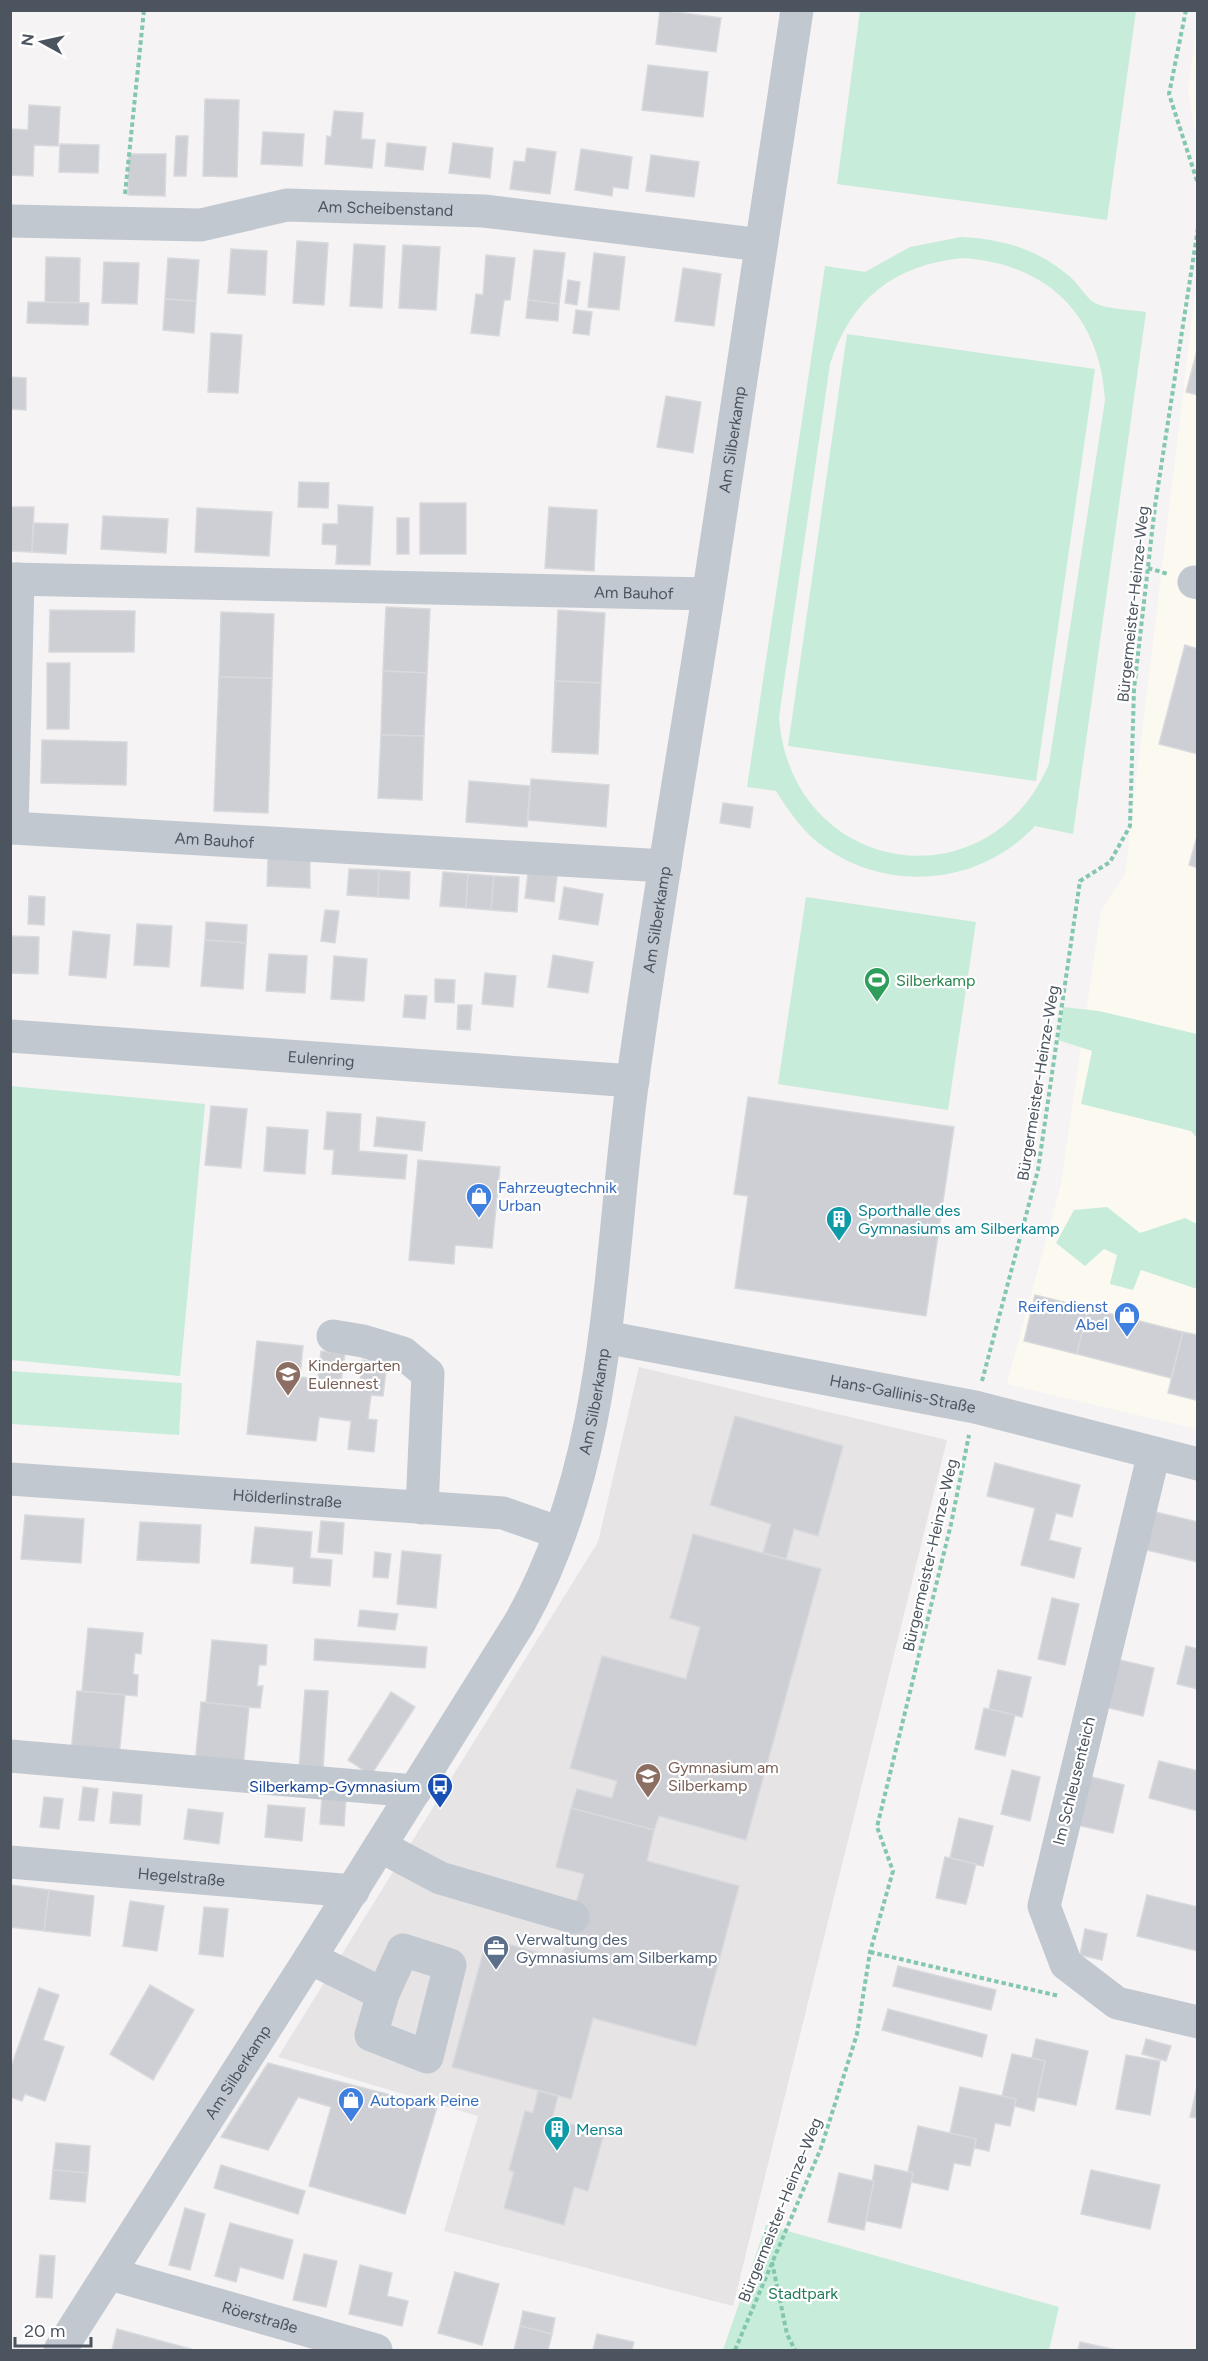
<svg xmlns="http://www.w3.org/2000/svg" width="1208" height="2361" viewBox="0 0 1208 2361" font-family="Figtree,sans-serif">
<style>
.commercial{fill:#fcfaf0}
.education{fill:#e6e4e4}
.green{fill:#c7ecda;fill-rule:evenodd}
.building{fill:#cdcfd4;stroke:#d8d9dd;stroke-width:1.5}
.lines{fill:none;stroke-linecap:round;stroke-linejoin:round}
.path{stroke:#82c7ae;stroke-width:4;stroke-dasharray:4.5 3;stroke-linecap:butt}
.minor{stroke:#c2c8d0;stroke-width:33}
.labels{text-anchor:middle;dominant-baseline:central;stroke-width:4.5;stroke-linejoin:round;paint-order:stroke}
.street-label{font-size:16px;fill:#4c545f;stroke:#fff}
.leisure-label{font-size:16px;fill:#27864d;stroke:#fff;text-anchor:start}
.shop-label{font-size:16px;fill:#366cbe;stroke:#fff;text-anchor:start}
.culture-label{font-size:16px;fill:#0d838f;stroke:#fff;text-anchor:start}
.education-label{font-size:16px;fill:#785e54;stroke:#fff;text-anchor:start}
.transit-label{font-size:16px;fill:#164399;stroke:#fff;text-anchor:end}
.service-label{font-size:16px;fill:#4e5e75;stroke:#fff;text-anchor:start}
.park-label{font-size:16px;fill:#227b59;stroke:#fff}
</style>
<rect width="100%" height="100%" fill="#f5f3f3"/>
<g class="commercial">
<polygon points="1197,22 1198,141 1197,141 1188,90"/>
<polygon points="1197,278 1197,1429 1007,1384 1061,1184 1101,911 1125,874"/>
</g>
<polygon class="education" points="639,1367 947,1440 733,2306 444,2231 478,2116 278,2057 598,1542"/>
<g class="green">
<polygon points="860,11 1136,11 1107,220 837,184"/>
<path d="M961,237C1002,239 1038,249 1069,276C1078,283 1086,298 1095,303C1105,309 1134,310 1146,312L1073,834L1035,826C981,884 892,893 827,849C805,835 790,813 776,791L747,787L825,266L865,272L910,247ZM962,258C1046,263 1100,314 1105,400L1049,764C987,909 790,874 779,717L830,364C851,299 894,265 962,258Z"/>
<polygon points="847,334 1095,369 1036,781 788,746"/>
<polygon points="806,897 976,922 948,1110 778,1084"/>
<polygon points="1063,1007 1099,1011 1197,1034 1197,1138 1191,1131 1081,1104 1092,1051 1058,1040"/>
<polygon points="10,1086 205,1104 180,1376 11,1360"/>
<polygon points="1107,1207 1140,1233 1185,1218 1197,1224 1197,1289 1141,1270 1133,1290 1110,1284 1117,1255 1104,1249 1085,1266 1056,1243 1074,1210"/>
<polygon points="10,1371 182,1383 179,1435 11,1424"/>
<polygon points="766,2225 1059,2307 1049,2350 723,2350"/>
</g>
<g class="building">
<polygon points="660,10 721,18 716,52 656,44"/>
<polygon points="648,65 708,72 703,117 642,110"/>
<polygon points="205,99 239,100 237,177 203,176"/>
<polygon points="29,105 60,107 58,146 34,145 33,176 10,175 11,129 28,130"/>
<polygon points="334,111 363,113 361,139 375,140 372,168 325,164 327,136 331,137"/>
<polygon points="263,132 304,134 302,166 261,164"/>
<polygon points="176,136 188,136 186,176 174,176"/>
<polygon points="387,143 426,147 423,170 385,166"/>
<polygon points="453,143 493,148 490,178 449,173"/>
<polygon points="60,144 99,145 98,173 59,172"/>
<polygon points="527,148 556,152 550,194 510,189 514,161 525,162"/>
<polygon points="581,149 632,157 628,189 613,187 612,196 575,190"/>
<polygon points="129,154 166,154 165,196 128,195"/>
<polygon points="651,155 699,162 694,197 646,191"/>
<polygon points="297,241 328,243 324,305 293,303"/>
<polygon points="354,244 385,246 382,308 350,306"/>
<polygon points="403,245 440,247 436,310 399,308"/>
<polygon points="231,249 267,251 265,295 228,293"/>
<polygon points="534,250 565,253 559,304 528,300"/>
<polygon points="594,253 625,257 619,310 588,307"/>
<polygon points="486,255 515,258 510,300 504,300 499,336 471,333 476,294 483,295"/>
<polygon points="46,257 80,258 79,303 45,302"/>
<polygon points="168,258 199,260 196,301 165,299"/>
<polygon points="104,262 139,263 137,304 102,303"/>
<polygon points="683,268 721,274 714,326 675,321"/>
<polygon points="568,280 580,282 577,305 565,303"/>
<polygon points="165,299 196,301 194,333 163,330"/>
<polygon points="528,300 559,304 558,321 526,318"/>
<polygon points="28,302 89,303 88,325 27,323"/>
<polygon points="576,310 592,312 589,335 573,333"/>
<polygon points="211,333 242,335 238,393 208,392"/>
<polygon points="1198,347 1198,395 1186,392"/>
<polygon points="10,377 26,378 26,410 10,409"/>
<polygon points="666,396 701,402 693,453 657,447"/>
<polygon points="299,482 329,483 328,508 298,507"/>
<rect x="420" y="503" width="46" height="51"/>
<polygon points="338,505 373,507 370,565 336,564 337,545 322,544 323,524 338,524"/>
<polygon points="10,507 34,507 32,552 10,551"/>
<polygon points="549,507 597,510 594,571 545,568"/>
<polygon points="197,508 272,512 269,556 195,552"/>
<polygon points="103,516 168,519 166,553 101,549"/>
<rect x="397" y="518" width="12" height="36"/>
<polygon points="34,523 68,524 66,554 32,552"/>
<polygon points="386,607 430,609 427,673 383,671"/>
<polygon points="50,610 135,611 134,652 49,652"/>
<polygon points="558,610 605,613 601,683 555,681"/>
<polygon points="221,612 274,614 272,678 219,677"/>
<polygon points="1185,645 1198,649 1198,754 1159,744"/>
<polygon points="47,663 70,663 69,729 47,729"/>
<polygon points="383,671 427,673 424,736 381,735"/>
<polygon points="219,677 272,678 268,813 214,811"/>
<polygon points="555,681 601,683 598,754 552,752"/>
<polygon points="381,735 424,736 422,800 378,798"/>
<polygon points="42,740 127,742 126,785 41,783"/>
<polygon points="531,779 609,785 606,827 528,820"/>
<polygon points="469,781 530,786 527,827 466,822"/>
<polygon points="723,803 753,807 750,828 720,823"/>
<polygon points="1198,833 1198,868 1189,865"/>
<polygon points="268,858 310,860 310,888 267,886"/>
<polygon points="349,869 379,870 378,897 347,895"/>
<polygon points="379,870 410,872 409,899 378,897"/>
<polygon points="443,872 468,874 466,908 440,906"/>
<polygon points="528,873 557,876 554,902 525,898"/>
<polygon points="468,874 494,876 491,910 466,908"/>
<polygon points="494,876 519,877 517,912 491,910"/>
<polygon points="564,887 603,894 598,925 559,919"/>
<polygon points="29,896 45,897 44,925 28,924"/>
<polygon points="325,910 339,911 335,943 321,941"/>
<polygon points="206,922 247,925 246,943 205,940"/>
<polygon points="137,924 172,926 169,967 134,965"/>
<polygon points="73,931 110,935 106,978 69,975"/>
<polygon points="10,936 39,937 38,974 10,973"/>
<polygon points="205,940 246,943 243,989 201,986"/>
<polygon points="269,954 307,956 305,993 266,991"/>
<polygon points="553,955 593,962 588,993 548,987"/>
<polygon points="334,956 367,959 364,1001 331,999"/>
<polygon points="485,973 516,976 513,1007 482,1004"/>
<polygon points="435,979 455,980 454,1003 435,1002"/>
<polygon points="405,995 427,996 425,1019 403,1017"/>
<polygon points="458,1005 472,1005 470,1030 457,1029"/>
<polygon points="748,1097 954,1127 926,1316 735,1288 748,1196 734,1194"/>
<polygon points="211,1106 247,1109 241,1168 205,1165"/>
<polygon points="327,1112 361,1114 359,1151 407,1155 405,1179 332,1174 334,1150 324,1149"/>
<polygon points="377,1117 425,1122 422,1151 374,1146"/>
<polygon points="267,1127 308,1130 305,1174 264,1171"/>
<polygon points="418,1160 500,1167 492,1248 455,1245 454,1264 409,1260"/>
<polygon points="1035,1295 1088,1308 1077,1354 1024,1341"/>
<polygon points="1088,1308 1183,1332 1171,1378 1077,1354"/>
<polygon points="1183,1332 1198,1335 1196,1400 1168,1393"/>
<polygon points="257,1341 303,1346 300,1377 318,1379 321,1351 345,1354 341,1382 360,1384 362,1360 387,1363 383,1396 371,1395 368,1419 377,1420 374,1452 348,1449 351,1421 319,1417 316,1441 247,1434"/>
<polygon points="735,1416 843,1446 818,1536 794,1529 786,1559 763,1553 771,1524 710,1505"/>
<polygon points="995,1463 1080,1485 1072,1517 1056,1513 1049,1540 1081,1548 1074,1578 1021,1565 1035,1508 987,1496"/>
<polygon points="1147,1510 1198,1522 1198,1562 1138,1548"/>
<polygon points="25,1515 84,1519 81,1563 21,1559"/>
<polygon points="321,1521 344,1523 342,1554 318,1552"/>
<polygon points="140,1522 201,1525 199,1563 137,1560"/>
<polygon points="255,1527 312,1532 310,1558 332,1560 330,1586 293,1583 294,1567 251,1563"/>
<polygon points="693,1534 821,1569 746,1840 659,1816 654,1830 571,1808 577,1789 612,1798 617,1781 570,1768 602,1656 686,1679 700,1627 670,1618"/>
<polygon points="402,1551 441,1555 436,1608 397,1604"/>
<polygon points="375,1552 391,1554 388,1578 373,1577"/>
<polygon points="1052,1598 1079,1604 1065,1665 1038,1659"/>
<polygon points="360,1610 398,1614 395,1630 358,1626"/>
<polygon points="88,1628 143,1633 141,1654 135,1653 133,1674 138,1675 137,1696 82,1691"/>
<polygon points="315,1639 427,1647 425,1668 314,1660"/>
<polygon points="212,1640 267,1645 266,1665 259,1665 257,1686 263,1686 260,1708 206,1703"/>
<polygon points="1186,1646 1198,1649 1198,1689 1177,1684"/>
<polygon points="1116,1659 1154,1668 1143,1716 1105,1707"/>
<polygon points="998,1670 1031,1677 1022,1717 989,1709"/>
<polygon points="305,1690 328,1691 323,1769 299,1768"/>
<polygon points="77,1691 125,1695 119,1757 71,1753"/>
<polygon points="391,1692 415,1707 371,1775 348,1760"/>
<polygon points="201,1702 249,1707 243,1768 195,1764"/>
<polygon points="984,1708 1015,1715 1005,1756 975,1749"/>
<polygon points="1159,1761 1198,1771 1198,1811 1149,1798"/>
<polygon points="1012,1770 1040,1777 1030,1821 1001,1814"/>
<polygon points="1088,1776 1124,1785 1113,1833 1077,1825"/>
<polygon points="83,1787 98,1789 94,1821 79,1820"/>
<polygon points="113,1792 142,1795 140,1825 110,1823"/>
<polygon points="322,1796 346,1798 344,1826 320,1824"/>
<polygon points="44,1797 63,1799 59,1829 40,1827"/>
<polygon points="268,1805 305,1808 302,1841 265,1837"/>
<polygon points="571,1808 654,1830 647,1861 739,1886 696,2046 593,2018 571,2099 452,2067 487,1938 561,1959 584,1874 556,1867"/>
<polygon points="188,1809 223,1813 219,1844 184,1839"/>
<polygon points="959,1818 993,1826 983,1866 950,1858"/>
<polygon points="945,1857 976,1864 966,1904 936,1898"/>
<polygon points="10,1885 49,1890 44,1931 10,1927"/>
<polygon points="49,1890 94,1896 90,1936 44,1931"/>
<polygon points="1147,1895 1198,1907 1198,1951 1137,1936"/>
<polygon points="130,1901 164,1906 157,1951 123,1946"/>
<polygon points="204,1907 228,1909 223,1957 199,1954"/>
<polygon points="1085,1929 1107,1934 1102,1960 1080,1955"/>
<polygon points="898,1966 996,1990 991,2010 893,1986"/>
<polygon points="150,1985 194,2010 153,2080 110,2054"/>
<polygon points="39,1988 59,1995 43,2040 64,2047 45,2101 25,2094 22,2101 10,2097 10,2070"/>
<polygon points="888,2009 987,2035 982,2057 882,2030"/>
<polygon points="1036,2039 1088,2051 1076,2105 1037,2097 1045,2061 1032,2058"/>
<polygon points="1146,2039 1171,2046 1166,2061 1142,2054"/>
<polygon points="1012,2054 1045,2061 1034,2111 1014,2106 1016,2099 1002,2096"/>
<polygon points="1126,2055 1160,2061 1150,2115 1116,2109"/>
<polygon points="268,2063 437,2107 405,2214 309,2186 331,2107 298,2097 268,2150 221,2137"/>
<polygon points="1198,2083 1198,2118 1190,2117"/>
<polygon points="960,2087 1016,2099 1010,2126 995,2123 989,2151 974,2148 976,2139 950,2133"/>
<polygon points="538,2091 558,2096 552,2119 604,2133 588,2191 574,2187 564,2225 504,2208 514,2172 509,2170 525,2111 533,2113"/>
<polygon points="918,2126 976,2139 970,2166 954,2163 948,2190 911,2182 913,2173 908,2172"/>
<polygon points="56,2143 90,2146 88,2173 53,2170"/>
<polygon points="221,2165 305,2191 298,2214 214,2188"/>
<polygon points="875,2165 913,2173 901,2228 866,2221"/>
<polygon points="53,2170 88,2173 85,2202 50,2199"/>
<polygon points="1091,2170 1160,2185 1150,2229 1081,2214"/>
<polygon points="839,2173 874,2181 864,2230 828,2222"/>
<polygon points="185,2208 205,2214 190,2270 169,2265"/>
<polygon points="230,2223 293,2240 283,2279 240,2267 236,2282 215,2276"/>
<polygon points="304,2254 337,2261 326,2307 293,2300"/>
<polygon points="40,2255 55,2256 52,2298 36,2297"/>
<polygon points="360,2265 392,2273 387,2296 408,2301 402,2326 349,2314"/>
<polygon points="455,2272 499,2284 482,2345 438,2333"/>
<polygon points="523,2311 555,2318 552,2334 520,2326"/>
<polygon points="520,2326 552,2334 548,2350 514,2350"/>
<polygon points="117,2329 191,2349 191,2350 112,2350"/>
<polygon points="597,2334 634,2342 632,2350 593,2350"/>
<polygon points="1080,2342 1116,2350 1078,2350"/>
</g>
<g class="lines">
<g class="path">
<polyline points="1186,10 1169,94 1198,184"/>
<polyline points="125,194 144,10"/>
<polyline points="1148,568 1168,574"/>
<polyline points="982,1381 1038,1170 1080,881 1110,862 1130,826 1134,689 1155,506 1198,228"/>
<polyline points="870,1952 1059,1996"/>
<polyline points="772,2262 787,2334 795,2350"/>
<polyline points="735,2350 821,2148 857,2034 870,1952 893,1871 877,1827 951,1524 969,1435"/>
</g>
<g class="minor">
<path id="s1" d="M10,221L201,225L287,205L484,211L761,245"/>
<path id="s2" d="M10,579L708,594"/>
<path id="s3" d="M18,579L12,828L665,866"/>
<polyline points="1194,582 1198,583"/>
<path id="s4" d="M10,1036L633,1081"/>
<polyline points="333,1336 363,1341 403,1353 428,1374 422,1508"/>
<path id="s5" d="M605,1337L975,1407L1198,1464"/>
<polyline points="1154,1453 1044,1906 1066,1964 1117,2003 1198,2022"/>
<path id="s6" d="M10,1479L503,1513L560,1533"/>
<polyline points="10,1756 415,1791"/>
<polyline points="380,1846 440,1878 573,1917"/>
<path id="s7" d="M10,1862L353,1891"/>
<polyline points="310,1958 383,1994 403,1950 450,1965 427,2057 371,2035 383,1994"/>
<path id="s8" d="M110,2274L376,2350"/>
<path id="s9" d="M60,2350L310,1958L520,1622C613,1457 608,1260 633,1078C655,917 683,757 708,597C738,402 766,206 797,10"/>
</g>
</g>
<defs>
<g id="stadium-pin" transform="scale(1.35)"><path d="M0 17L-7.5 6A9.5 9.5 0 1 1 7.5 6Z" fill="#2e9e5b" stroke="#fff"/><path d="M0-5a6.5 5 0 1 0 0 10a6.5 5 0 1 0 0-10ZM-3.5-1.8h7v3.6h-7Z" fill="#fff"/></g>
<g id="shop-pin" transform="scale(1.35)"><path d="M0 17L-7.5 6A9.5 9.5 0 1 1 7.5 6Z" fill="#3f7fe0" stroke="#fff"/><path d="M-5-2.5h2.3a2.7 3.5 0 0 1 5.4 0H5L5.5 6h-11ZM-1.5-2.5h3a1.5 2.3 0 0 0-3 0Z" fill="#fff"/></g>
<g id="building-pin" transform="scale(1.35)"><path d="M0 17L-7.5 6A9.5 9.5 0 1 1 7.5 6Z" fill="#0f9aa8" stroke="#fff"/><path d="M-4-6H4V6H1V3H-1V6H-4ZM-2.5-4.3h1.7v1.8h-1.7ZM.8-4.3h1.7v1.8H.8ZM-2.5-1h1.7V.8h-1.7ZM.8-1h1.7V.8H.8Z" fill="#fff"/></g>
<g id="school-pin" transform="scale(1.35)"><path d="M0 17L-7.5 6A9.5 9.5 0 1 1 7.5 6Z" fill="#8d6e63" stroke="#fff"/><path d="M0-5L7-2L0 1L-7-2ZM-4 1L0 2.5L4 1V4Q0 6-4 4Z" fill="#fff"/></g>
<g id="bus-pin" transform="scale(1.35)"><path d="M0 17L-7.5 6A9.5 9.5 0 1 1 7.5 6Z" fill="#1a4fb4" stroke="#fff"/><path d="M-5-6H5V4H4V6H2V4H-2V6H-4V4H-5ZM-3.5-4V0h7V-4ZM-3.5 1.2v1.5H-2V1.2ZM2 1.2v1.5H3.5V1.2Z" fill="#fff"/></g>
<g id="office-pin" transform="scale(1.35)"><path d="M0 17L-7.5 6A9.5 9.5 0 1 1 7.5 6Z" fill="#5c6f8a" stroke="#fff"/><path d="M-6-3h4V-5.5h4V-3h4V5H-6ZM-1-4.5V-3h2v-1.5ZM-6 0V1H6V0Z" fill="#fff"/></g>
</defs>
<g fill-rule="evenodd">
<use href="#stadium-pin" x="877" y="980"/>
<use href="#shop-pin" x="479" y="1196"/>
<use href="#building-pin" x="839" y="1219"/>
<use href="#shop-pin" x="1127" y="1315"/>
<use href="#school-pin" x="288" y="1374"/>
<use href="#school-pin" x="648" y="1776"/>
<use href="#bus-pin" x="440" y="1786"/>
<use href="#office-pin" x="496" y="1948"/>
<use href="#shop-pin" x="351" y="2100"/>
<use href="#building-pin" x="557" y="2129"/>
</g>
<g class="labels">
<g class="street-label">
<text stroke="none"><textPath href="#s1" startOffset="378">Am Scheibenstand</textPath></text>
<text stroke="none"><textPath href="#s9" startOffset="2067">Am Silberkamp</textPath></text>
<text stroke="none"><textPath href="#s2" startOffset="624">Am Bauhof</textPath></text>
<text transform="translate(1133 604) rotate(-84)">Bürgermeister-Heinze-Weg</text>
<text stroke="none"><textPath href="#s3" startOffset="452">Am Bauhof</textPath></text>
<text stroke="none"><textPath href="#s9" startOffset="1581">Am Silberkamp</textPath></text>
<text stroke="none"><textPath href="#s4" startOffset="312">Eulenring</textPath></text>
<text transform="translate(1038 1083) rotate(-81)">Bürgermeister-Heinze-Weg</text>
<text stroke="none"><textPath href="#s5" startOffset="303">Hans-Gallinis-Straße</textPath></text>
<text stroke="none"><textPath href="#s9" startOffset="1095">Am Silberkamp</textPath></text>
<text stroke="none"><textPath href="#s6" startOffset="278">Hölderlinstraße</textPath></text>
<text transform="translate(930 1555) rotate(-77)">Bürgermeister-Heinze-Weg</text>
<text transform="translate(1074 1781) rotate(-76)">Im Schleusenteich</text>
<text stroke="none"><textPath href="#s7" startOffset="172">Hegelstraße</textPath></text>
<text stroke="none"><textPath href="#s9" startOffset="330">Am Silberkamp</textPath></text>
<text transform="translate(780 2210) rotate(-68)">Bürgermeister-Heinze-Weg</text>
<text stroke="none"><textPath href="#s8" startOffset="156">Röerstraße</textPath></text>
</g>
<g class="leisure-label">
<text x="896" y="980">Silberkamp</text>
</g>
<g class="shop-label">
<text x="498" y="1187">Fahrzeugtechnik<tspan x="498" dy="18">Urban</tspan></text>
<text x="1108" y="1306" text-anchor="end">Reifendienst<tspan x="1108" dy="18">Abel</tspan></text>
<text x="370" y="2100">Autopark Peine</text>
</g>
<g class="culture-label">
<text x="858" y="1210">Sporthalle des<tspan x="858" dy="18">Gymnasiums am Silberkamp</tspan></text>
<text x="576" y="2129">Mensa</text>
</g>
<g class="education-label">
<text x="308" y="1365">Kindergarten<tspan x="308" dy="18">Eulennest</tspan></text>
<text x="668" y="1767">Gymnasium am<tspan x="668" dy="18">Silberkamp</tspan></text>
</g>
<g class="transit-label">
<text x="420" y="1786">Silberkamp-Gymnasium</text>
</g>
<g class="service-label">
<text x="516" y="1939">Verwaltung des<tspan x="516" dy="18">Gymnasiums am Silberkamp</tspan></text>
</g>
<g class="park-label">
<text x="803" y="2293">Stadtpark</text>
</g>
</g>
<rect width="1208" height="2361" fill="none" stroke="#4c545f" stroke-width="24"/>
<g transform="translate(42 42) rotate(278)" stroke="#ffffff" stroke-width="4.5" paint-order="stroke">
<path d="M0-4.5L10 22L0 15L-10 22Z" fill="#4c545f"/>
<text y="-9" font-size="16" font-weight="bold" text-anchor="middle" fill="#4c545f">N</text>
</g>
<path d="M15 2337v9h76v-9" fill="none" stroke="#4c545f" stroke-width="3"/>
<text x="24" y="2337" font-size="18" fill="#4c545f" stroke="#ffffff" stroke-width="4.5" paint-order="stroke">20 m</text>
</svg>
